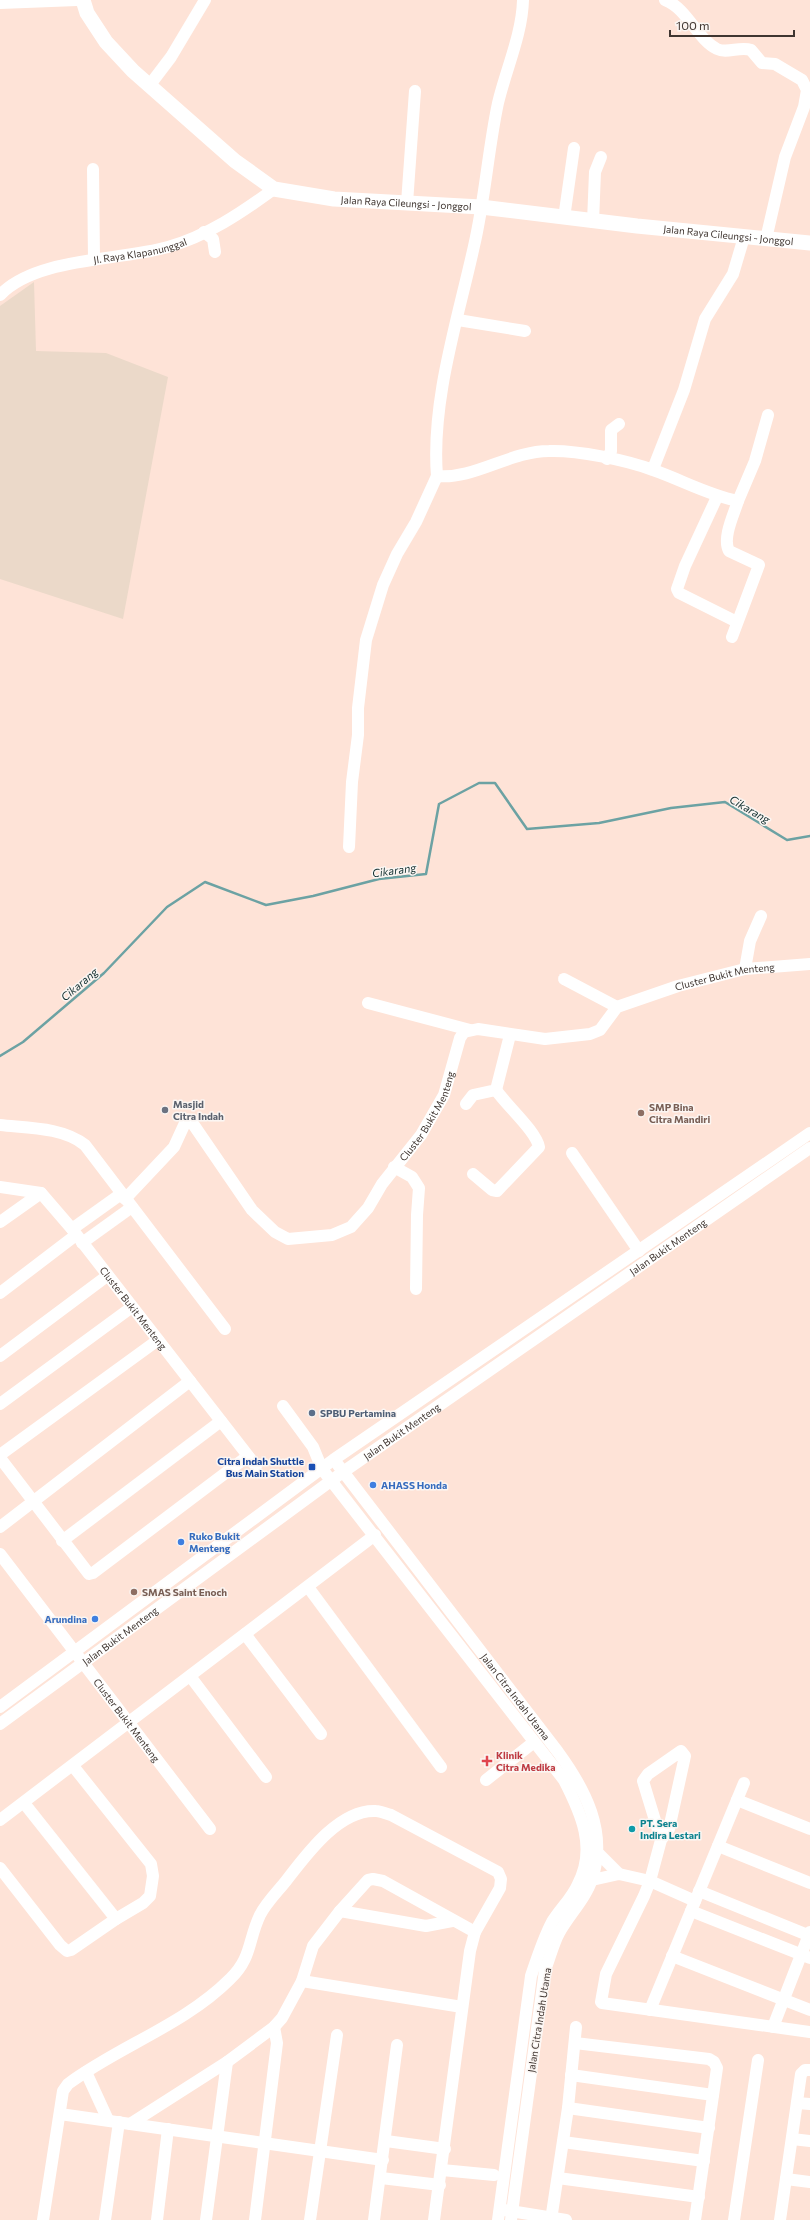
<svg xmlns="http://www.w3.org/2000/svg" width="810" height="2220" viewBox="0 0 810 2220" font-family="Commissioner,sans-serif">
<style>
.industrial{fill:#ebd9c9}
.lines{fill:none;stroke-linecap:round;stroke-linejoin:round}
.stream{stroke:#6ca2a3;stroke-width:2.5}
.minor{stroke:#fff;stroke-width:12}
.major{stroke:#fff;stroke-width:15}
.worship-dot{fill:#6b7280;stroke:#fbf6f3;stroke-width:1.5}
.education-dot{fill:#8d6e63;stroke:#fbf6f3;stroke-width:1.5}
.service-dot{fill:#5c6f8a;stroke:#fbf6f3;stroke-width:1.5}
.transit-dot{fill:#1a4fb4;stroke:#fbf6f3;stroke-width:1.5}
.shop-dot{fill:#3f7fe0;stroke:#fbf6f3;stroke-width:1.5}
.health-dot{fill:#e0444e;stroke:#fbf6f3;stroke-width:1.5}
.culture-dot{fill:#0f9aa8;stroke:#fbf6f3;stroke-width:1.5}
.labels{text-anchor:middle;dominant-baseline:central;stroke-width:3;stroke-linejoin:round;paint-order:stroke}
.street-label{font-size:10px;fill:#3f3530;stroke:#fbf6f3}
.worship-label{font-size:10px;font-weight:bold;fill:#5b616d;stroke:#fbf6f3;text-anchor:start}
.education-label{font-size:10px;font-weight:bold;fill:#785e54;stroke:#fbf6f3;text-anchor:start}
.service-label{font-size:10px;font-weight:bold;fill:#4e5e75;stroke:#fbf6f3;text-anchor:start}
.transit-label{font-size:10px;font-weight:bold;fill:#164399;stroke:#fbf6f3;text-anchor:end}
.shop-label{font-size:10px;font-weight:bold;fill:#366cbe;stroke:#fbf6f3;text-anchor:start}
.health-label{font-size:10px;font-weight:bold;fill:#be3a42;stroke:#fbf6f3;text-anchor:start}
.culture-label{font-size:10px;font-weight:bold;fill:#0d838f;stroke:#fbf6f3;text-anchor:start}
.water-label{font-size:11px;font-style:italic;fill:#122f2f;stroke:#fbf6f3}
</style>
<rect width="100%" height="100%" fill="#fee3d7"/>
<polygon class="industrial" points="34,282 36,351 106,353 168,377 123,619 0,579 0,306"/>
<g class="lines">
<polyline class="stream" points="0,1056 23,1042 104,973 167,907 205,882 266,905 313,896 379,879 426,874 439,804 479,783 495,783 527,829 599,823 671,808 725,802 787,840 810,836"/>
<g class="minor">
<path d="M523,0C522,35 506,69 498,103C488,150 485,199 474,246C458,319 431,401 437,476C474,480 510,451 549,451C577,450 626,460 653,470C682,480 708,495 738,501L755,461L768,415"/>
<path d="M665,0C687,8 697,39 717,49C727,54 740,46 751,50L762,63L775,64L780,67L802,80L807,90L804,107L785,157L766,239"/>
<polyline points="0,3 77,0"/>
<polyline points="149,86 171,57 205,0"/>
<polyline points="93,169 94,260"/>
<polyline points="407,203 415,91"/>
<polyline points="564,218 574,148"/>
<polyline points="593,222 595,172 601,157"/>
<polyline points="204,232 213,239 215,252"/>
<path id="s1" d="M0,295C36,257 119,261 168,247C207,236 241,213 274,189"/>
<polyline points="458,320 525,331"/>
<polyline points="607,459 611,451 611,430 619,424"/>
<polyline points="653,469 684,390 705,319 733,274 744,237"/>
<polyline points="717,497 685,566 677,589 679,593 737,622"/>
<path d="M732,637L759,565L729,551C722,538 734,514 738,501"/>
<polyline points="349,847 352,782 358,735 358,708 366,640 383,585 397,554 416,522 437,476"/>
<polyline points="745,969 750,941 761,916"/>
<polyline points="564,979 617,1007"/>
<polyline points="368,1003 470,1030"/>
<polyline points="466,1104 473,1095 496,1090 510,1035"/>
<path d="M0,1125C26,1128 63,1127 85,1145L225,1329"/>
<polyline points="572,1153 639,1251"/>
<polyline points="394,1167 412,1177 419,1188 417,1215 416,1289"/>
<path d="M473,1174L492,1190L497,1191L539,1147C536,1131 507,1106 496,1090"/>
<path id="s2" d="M0,1187L41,1193L72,1229L256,1466"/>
<path id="s3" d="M125,1199L174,1147L185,1123L191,1121L252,1210L275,1232L288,1239L332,1235L351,1227L368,1208L382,1184L421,1135L444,1095L460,1038L464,1032L478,1029L545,1039L590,1034L600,1030L617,1007L678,986L745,969L810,964"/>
<polyline points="0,1222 41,1193"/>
<polyline points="72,1229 121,1194"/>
<polyline points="82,1243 132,1207"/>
<polyline points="0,1293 76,1235"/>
<polyline points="0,1356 107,1276"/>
<polyline points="0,1404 132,1307"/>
<path d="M283,1406L313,1447L322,1469L564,1780C581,1813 597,1848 578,1884C572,1898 560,1909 552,1922C543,1939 537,1958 531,1976L498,2220"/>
<polyline points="0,1455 158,1340"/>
<polyline points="0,1458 89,1574 93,1573 248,1456"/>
<path id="s4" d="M338,1465L558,1752C585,1789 608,1832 592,1879C586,1898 569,1915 559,1933C553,1944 550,1958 545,1970L511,2220"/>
<polyline points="0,1527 190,1381"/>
<polyline points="62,1541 221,1421"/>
<path id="s5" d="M0,1554L210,1829"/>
<polyline points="308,1587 441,1767"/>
<polyline points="245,1634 321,1734"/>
<polyline points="190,1676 266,1777"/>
<polyline points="0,1707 333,1460 810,1133"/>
<path id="s6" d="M0,1724L343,1472L810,1148"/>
<polyline points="486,1780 534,1742"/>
<polyline points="737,1800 810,1829"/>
<polyline points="24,1803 116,1919"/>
<polyline points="0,1820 375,1535"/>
<polyline points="661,1840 643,1781 648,1774 681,1751 685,1756 669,1829 661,1840 650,1881 644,1896 606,1974 601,2002 602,2003 810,2032"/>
<polyline points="718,1846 810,1883"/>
<polyline points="598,1853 619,1874"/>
<polyline points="0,1868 60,1945 67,1951 71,1950 116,1919 143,1903 150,1896 153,1876 151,1864 73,1766"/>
<polyline points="592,1880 619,1874 650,1881 695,1901"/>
<polyline points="699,1891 810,1936"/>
<polyline points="340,1911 426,1926 452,1921"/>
<polyline points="691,1911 810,1958"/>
<polyline points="672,1956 810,2010"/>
<polyline points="302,1981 462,2007"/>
<polyline points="650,2010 744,1783"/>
<polyline points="773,2027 810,1932"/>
<polyline points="575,2043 709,2059 714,2062 717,2068 695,2220"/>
<polyline points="86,2072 108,2120"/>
<polyline points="571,2075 713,2095"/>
<polyline points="797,2103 810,2104"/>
<polyline points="568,2108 709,2128"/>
<polyline points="60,2114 383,2160"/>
<polyline points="130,2124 227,2062 274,2027 282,2018 302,1981 313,1946 340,1911 368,1880 373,1879 383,1881 475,1932"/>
<polyline points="792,2139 810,2141"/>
<polyline points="386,2141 445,2149"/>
<polyline points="563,2142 704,2161"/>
<polyline points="442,2170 494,2175"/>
<polyline points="381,2178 440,2185"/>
<polyline points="558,2178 699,2197"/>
<polyline points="786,2179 810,2182"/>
<polyline points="504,2210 566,2220"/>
<path d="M43,2220L63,2091L68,2084C119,2046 184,2025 230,1979C252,1958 248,1940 260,1915C266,1903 278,1891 286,1881C306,1855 339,1809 376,1811C381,1811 386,1814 391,1815L498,1872L501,1879L500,1888L475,1932L470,1951L434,2220"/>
<polyline points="105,2220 119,2122"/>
<polyline points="157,2220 168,2129"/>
<polyline points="206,2220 227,2062"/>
<polyline points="255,2220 277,2043 274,2027"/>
<polyline points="310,2220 337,2035"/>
<polyline points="374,2220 397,2045"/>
<polyline points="551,2220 568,2108 576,2027"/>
<polyline points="734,2220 758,2060"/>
<polyline points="780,2220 801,2074 805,2070 810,2070"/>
</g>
<path class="major" id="s7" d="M83,0L87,13L106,42L133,71L235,161L274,189L334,199L481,207L637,226L810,243"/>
</g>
<circle class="worship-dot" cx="165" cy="1110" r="4"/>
<g class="education-dot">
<circle cx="641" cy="1113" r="4"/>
<circle cx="134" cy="1592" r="4"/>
</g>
<circle class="service-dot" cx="312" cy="1413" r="4"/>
<rect class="transit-dot" x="308" y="1463" width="8" height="8" rx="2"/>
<g class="shop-dot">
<circle cx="373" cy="1485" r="4"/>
<circle cx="181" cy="1542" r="4"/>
<circle cx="95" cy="1619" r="4"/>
</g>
<path class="health-dot" d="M485 1755h4v4h4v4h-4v4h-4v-4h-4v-4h4z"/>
<circle class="culture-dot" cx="632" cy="1829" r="4"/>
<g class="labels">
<g class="street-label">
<text stroke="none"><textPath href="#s7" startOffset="405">Jalan Raya Cileungsi - Jonggol</textPath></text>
<text stroke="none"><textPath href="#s7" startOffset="729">Jalan Raya Cileungsi - Jonggol</textPath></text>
<text stroke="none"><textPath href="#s1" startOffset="149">Jl. Raya Klapanunggal</textPath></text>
<text stroke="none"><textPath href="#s3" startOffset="831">Cluster Bukit Menteng</textPath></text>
<text stroke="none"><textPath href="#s3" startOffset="459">Cluster Bukit Menteng</textPath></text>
<text stroke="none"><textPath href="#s6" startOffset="821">Jalan Bukit Menteng</textPath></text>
<text stroke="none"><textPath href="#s2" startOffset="189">Cluster Bukit Menteng</textPath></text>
<text stroke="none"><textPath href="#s6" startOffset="497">Jalan Bukit Menteng</textPath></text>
<text stroke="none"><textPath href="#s6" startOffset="149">Jalan Bukit Menteng</textPath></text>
<text stroke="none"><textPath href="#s4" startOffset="292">Jalan Citra Indah Utama</textPath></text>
<text stroke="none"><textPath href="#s5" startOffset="209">Cluster Bukit Menteng</textPath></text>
<text transform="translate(539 2020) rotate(-81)">Jalan Citra Indah Utama</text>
</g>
<g class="worship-label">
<text x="173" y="1104">Masjid<tspan x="173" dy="12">Citra Indah</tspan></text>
</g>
<g class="education-label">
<text x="649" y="1107">SMP Bina<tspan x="649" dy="12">Citra Mandiri</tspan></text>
<text x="142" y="1592">SMAS Saint Enoch</text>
</g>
<g class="service-label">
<text x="320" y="1413">SPBU Pertamina</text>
</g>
<g class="transit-label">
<text x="304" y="1461">Citra Indah Shuttle<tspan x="304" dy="12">Bus Main Station</tspan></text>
</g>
<g class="shop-label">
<text x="381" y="1485">AHASS Honda</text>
<text x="189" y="1536">Ruko Bukit<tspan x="189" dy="12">Menteng</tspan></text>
<text x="87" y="1619" text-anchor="end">Arundina</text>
</g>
<g class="health-label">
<text x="496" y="1755">Klinik<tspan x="496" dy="12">Citra Medika</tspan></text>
</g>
<g class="culture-label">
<text x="640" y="1823">PT. Sera<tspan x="640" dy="12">Indira Lestari</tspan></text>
</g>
<g class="water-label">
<text transform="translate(750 809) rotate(30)">Cikarang</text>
<text transform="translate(394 870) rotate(-8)">Cikarang</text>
<text transform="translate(79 984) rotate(-40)">Cikarang</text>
</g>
</g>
<path d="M670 30v6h124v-6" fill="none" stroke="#3f3530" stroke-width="2"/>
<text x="676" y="30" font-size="12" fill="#3f3530" stroke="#fbf6f3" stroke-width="3" paint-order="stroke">100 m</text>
</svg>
